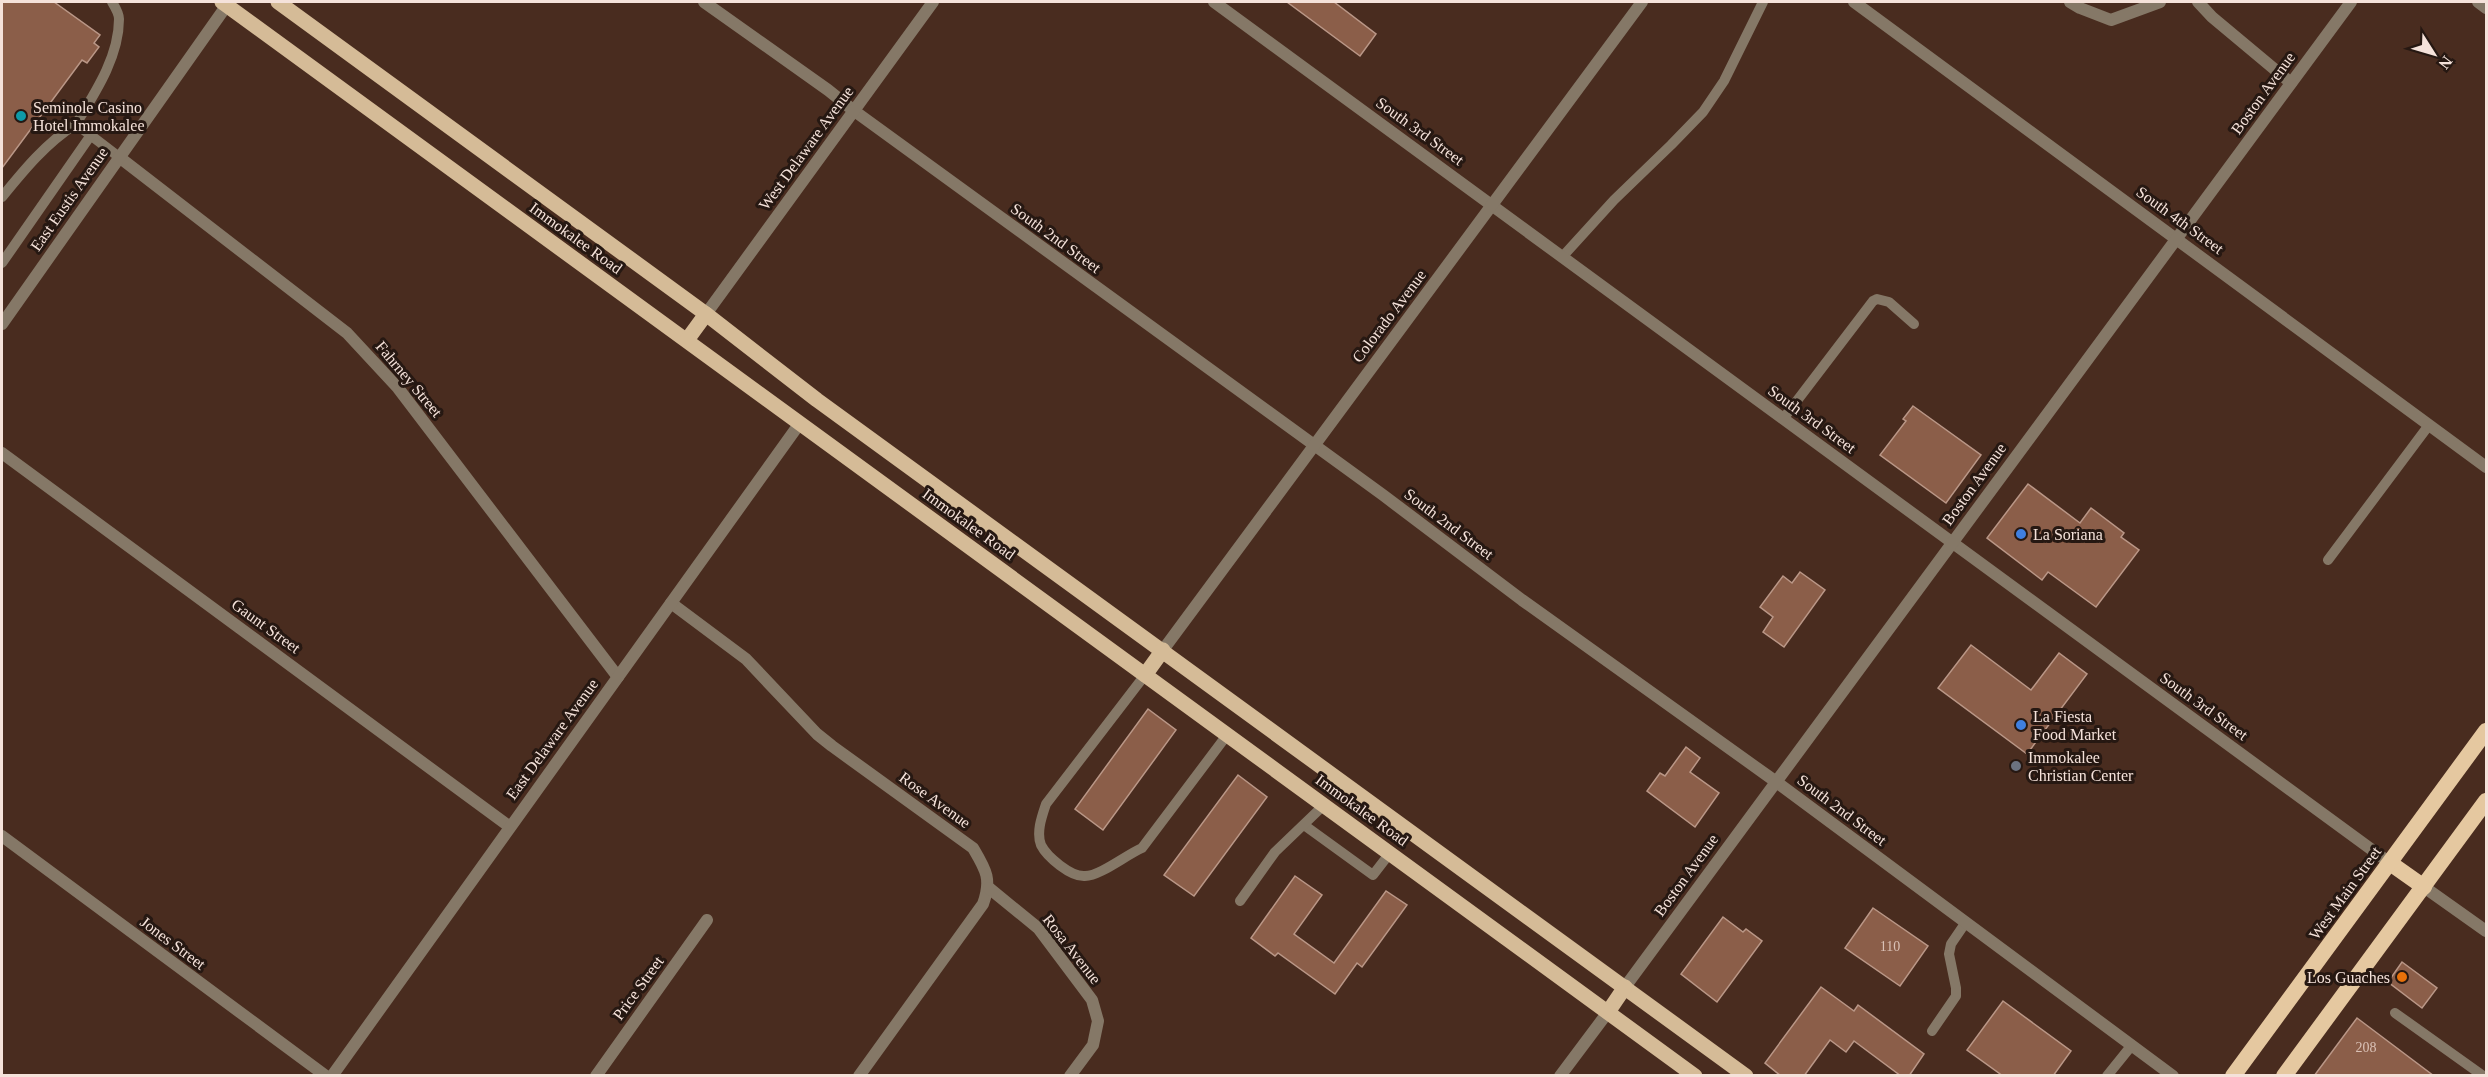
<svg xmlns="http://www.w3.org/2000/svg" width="2488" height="1077" viewBox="0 0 2488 1077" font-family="'Times New Roman',serif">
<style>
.building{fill:#8b5e49;stroke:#ba9787;stroke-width:1.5}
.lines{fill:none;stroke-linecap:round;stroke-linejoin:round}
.service{stroke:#857867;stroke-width:10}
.minor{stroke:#857867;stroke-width:12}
.primary{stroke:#d5bb97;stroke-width:15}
.trunk{stroke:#e5c8a0;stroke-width:16}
.culture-dot{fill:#0f9aa8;stroke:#261812;stroke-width:2}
.shop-dot{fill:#3f7fe0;stroke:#261812;stroke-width:2}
.worship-dot{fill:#6b7280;stroke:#261812;stroke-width:2}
.food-dot{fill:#e8710a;stroke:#261812;stroke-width:2}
.labels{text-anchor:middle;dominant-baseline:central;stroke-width:6;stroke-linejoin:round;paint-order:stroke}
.number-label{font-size:14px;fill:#dac1b6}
.street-label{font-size:16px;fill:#f5e2da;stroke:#261812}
.poi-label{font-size:16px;fill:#f5e2da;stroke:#261812;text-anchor:start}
</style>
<rect width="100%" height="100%" fill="#492c1f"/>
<g class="building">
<polygon points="2,2 54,2 100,35 94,43 99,47 87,63 82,60 2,168"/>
<polygon points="1287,2 1334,2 1376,34 1360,56"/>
<polygon points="1913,406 1981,455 1946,503 1880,455 1906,421 1903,419"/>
<polygon points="2028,484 2080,523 2091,508 2124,533 2121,537 2139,550 2096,607 2048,572 2042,580 1987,538"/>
<polygon points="1800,572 1825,590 1784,647 1763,632 1773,617 1760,607 1783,576 1792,583"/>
<polygon points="1971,645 2031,690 2059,653 2087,674 2027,754 1938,688"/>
<polygon points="1148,709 1176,730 1103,830 1075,809"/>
<polygon points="1686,747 1700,758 1690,772 1719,793 1695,827 1647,791 1660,773 1665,776"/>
<polygon points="1238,775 1267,797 1194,896 1164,875"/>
<polygon points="1295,876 1322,895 1294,934 1334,963 1386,891 1407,905 1362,967 1357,963 1335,994 1278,953 1275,956 1251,938"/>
<polygon points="1873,908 1928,946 1900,986 1845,948"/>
<polygon points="1723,917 1743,932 1746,929 1762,941 1717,1002 1681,974"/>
<polygon points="2402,962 2437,988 2422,1008 2388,982"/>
<polygon points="1821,987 1854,1011 1858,1005 1924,1054 1909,1076 1901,1076 1854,1041 1846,1052 1830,1040 1804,1076 1781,1076 1765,1063"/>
<polygon points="2003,1001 2071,1051 2053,1076 2003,1076 1967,1050"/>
<polygon points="2357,1018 2434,1076 2314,1076"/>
</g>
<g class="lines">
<g class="service">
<path d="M76,124C95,93 119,57 119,19C119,13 115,7 112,2"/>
<path d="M2,197C24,170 46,143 76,124L119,157"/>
<polyline points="1563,256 1614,200 1671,145 1703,112 1724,81 1763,2"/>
<polyline points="2,263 91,135"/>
<polyline points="1783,419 1873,301 1877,299 1889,302 1914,324"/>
<polyline points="2328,560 2429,425"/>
<path d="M1145,675L1046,804C1042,816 1036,832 1041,845C1047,857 1071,877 1085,876C1100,876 1126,855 1142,848L1227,735"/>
<polyline points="1304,825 1373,875 1390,853"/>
<polyline points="1240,901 1275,852 1324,805"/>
<polyline points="2395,1013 2482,1075"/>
<polyline points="1932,1031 1956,996 1956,988 1949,954 1951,944 1966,922"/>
<polyline points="2107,1076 2132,1045"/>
</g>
<g class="minor">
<polyline points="704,2 828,90 853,110 1383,495 1522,600 1775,781 2173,1076"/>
<polyline points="1214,2 2390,863"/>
<polyline points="1854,2 2486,467"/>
<polyline points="2070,2 2080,8 2111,20 2160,2"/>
<polyline points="2198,2 2212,17 2291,83"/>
<polyline points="2478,2 2486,8"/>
<polyline points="119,157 347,333 398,388 618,677"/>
<polyline points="706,314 933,2"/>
<polyline points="2,324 227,5"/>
<polyline points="2,453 510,827"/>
<path d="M671,603L746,659L817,734L832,746L973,848C986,870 992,879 983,904L859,1076"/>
<polyline points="1163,650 1642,2"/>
<polyline points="2,836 326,1076"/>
<polyline points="2424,887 2486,931"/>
<polyline points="989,888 1038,928 1092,1000 1098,1021 1093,1045 1070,1076"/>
<polyline points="1625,987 2351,2"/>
<polyline points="332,1076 800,423"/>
<polyline points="596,1076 707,920"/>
<polyline points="1560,1076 1608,1012"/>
</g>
<g class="primary">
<polyline points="222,2 1695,1076"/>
<polyline points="278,2 706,314 817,400 1746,1076"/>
<polyline points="687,340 706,314"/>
<polyline points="1145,675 1163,650"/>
<polyline points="1608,1012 1625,987"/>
</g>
<g class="trunk">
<polyline points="2390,863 2424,887"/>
<polyline points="2233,1076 2486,731"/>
<polyline points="2284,1076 2486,801"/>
</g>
</g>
<circle class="culture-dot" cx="21" cy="116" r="6"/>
<g class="shop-dot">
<circle cx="2021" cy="534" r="6"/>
<circle cx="2021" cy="725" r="6"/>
</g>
<circle class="worship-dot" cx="2016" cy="766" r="6"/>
<circle class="food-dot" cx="2402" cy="977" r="6"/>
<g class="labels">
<g class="number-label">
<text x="1890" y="946">110</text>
<text x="2366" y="1047">208</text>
</g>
<g class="street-label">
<text transform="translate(2263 93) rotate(-54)">Boston Avenue</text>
<text transform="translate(1420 131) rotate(36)">South 3rd Street</text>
<text transform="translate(806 148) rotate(-54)">West Delaware Avenue</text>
<text transform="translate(69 199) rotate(-55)">East Eustis Avenue</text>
<text transform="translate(2180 220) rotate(36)">South 4th Street</text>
<text transform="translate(576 238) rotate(36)">Immokalee Road</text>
<text transform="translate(1056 238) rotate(36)">South 2nd Street</text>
<text transform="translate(1389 316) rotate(-53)">Colorado Avenue</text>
<text transform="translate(409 379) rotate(50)">Fahrney Street</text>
<text transform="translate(1812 419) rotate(36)">South 3rd Street</text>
<text transform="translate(1974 484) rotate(-54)">Boston Avenue</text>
<text transform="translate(969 524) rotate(36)">Immokalee Road</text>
<text transform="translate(1449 524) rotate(37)">South 2nd Street</text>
<text transform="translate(266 626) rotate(36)">Gaunt Street</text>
<text transform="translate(2204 706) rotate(36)">South 3rd Street</text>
<text transform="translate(552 739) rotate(-54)">East Delaware Avenue</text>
<text transform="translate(935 800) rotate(36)">Rose Avenue</text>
<text transform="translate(1362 810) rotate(36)">Immokalee Road</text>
<text transform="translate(1842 810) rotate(37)">South 2nd Street</text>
<text transform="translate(1686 875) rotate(-54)">Boston Avenue</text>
<text transform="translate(2345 893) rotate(-54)">West Main Street</text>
<text transform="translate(173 943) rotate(37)">Jones Street</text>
<text transform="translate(1072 949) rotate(52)">Rosa Avenue</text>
<text transform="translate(638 988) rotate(-54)">Price Street</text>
</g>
<g class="poi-label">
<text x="33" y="107">Seminole Casino<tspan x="33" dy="18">Hotel Immokalee</tspan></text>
<text x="2033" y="534">La Soriana</text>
<text x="2033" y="716">La Fiesta<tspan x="2033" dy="18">Food Market</tspan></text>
<text x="2028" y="757">Immokalee<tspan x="2028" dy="18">Christian Center</tspan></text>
<text x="2390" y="977" text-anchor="end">Los Guaches</text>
</g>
</g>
<rect width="2488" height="1077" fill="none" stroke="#f5e2da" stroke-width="6"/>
<g transform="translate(2434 54) rotate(127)" stroke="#261812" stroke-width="4.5" paint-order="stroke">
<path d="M0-4.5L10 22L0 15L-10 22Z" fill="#f5e2da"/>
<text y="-9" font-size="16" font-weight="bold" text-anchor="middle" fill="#f5e2da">N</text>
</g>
</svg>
